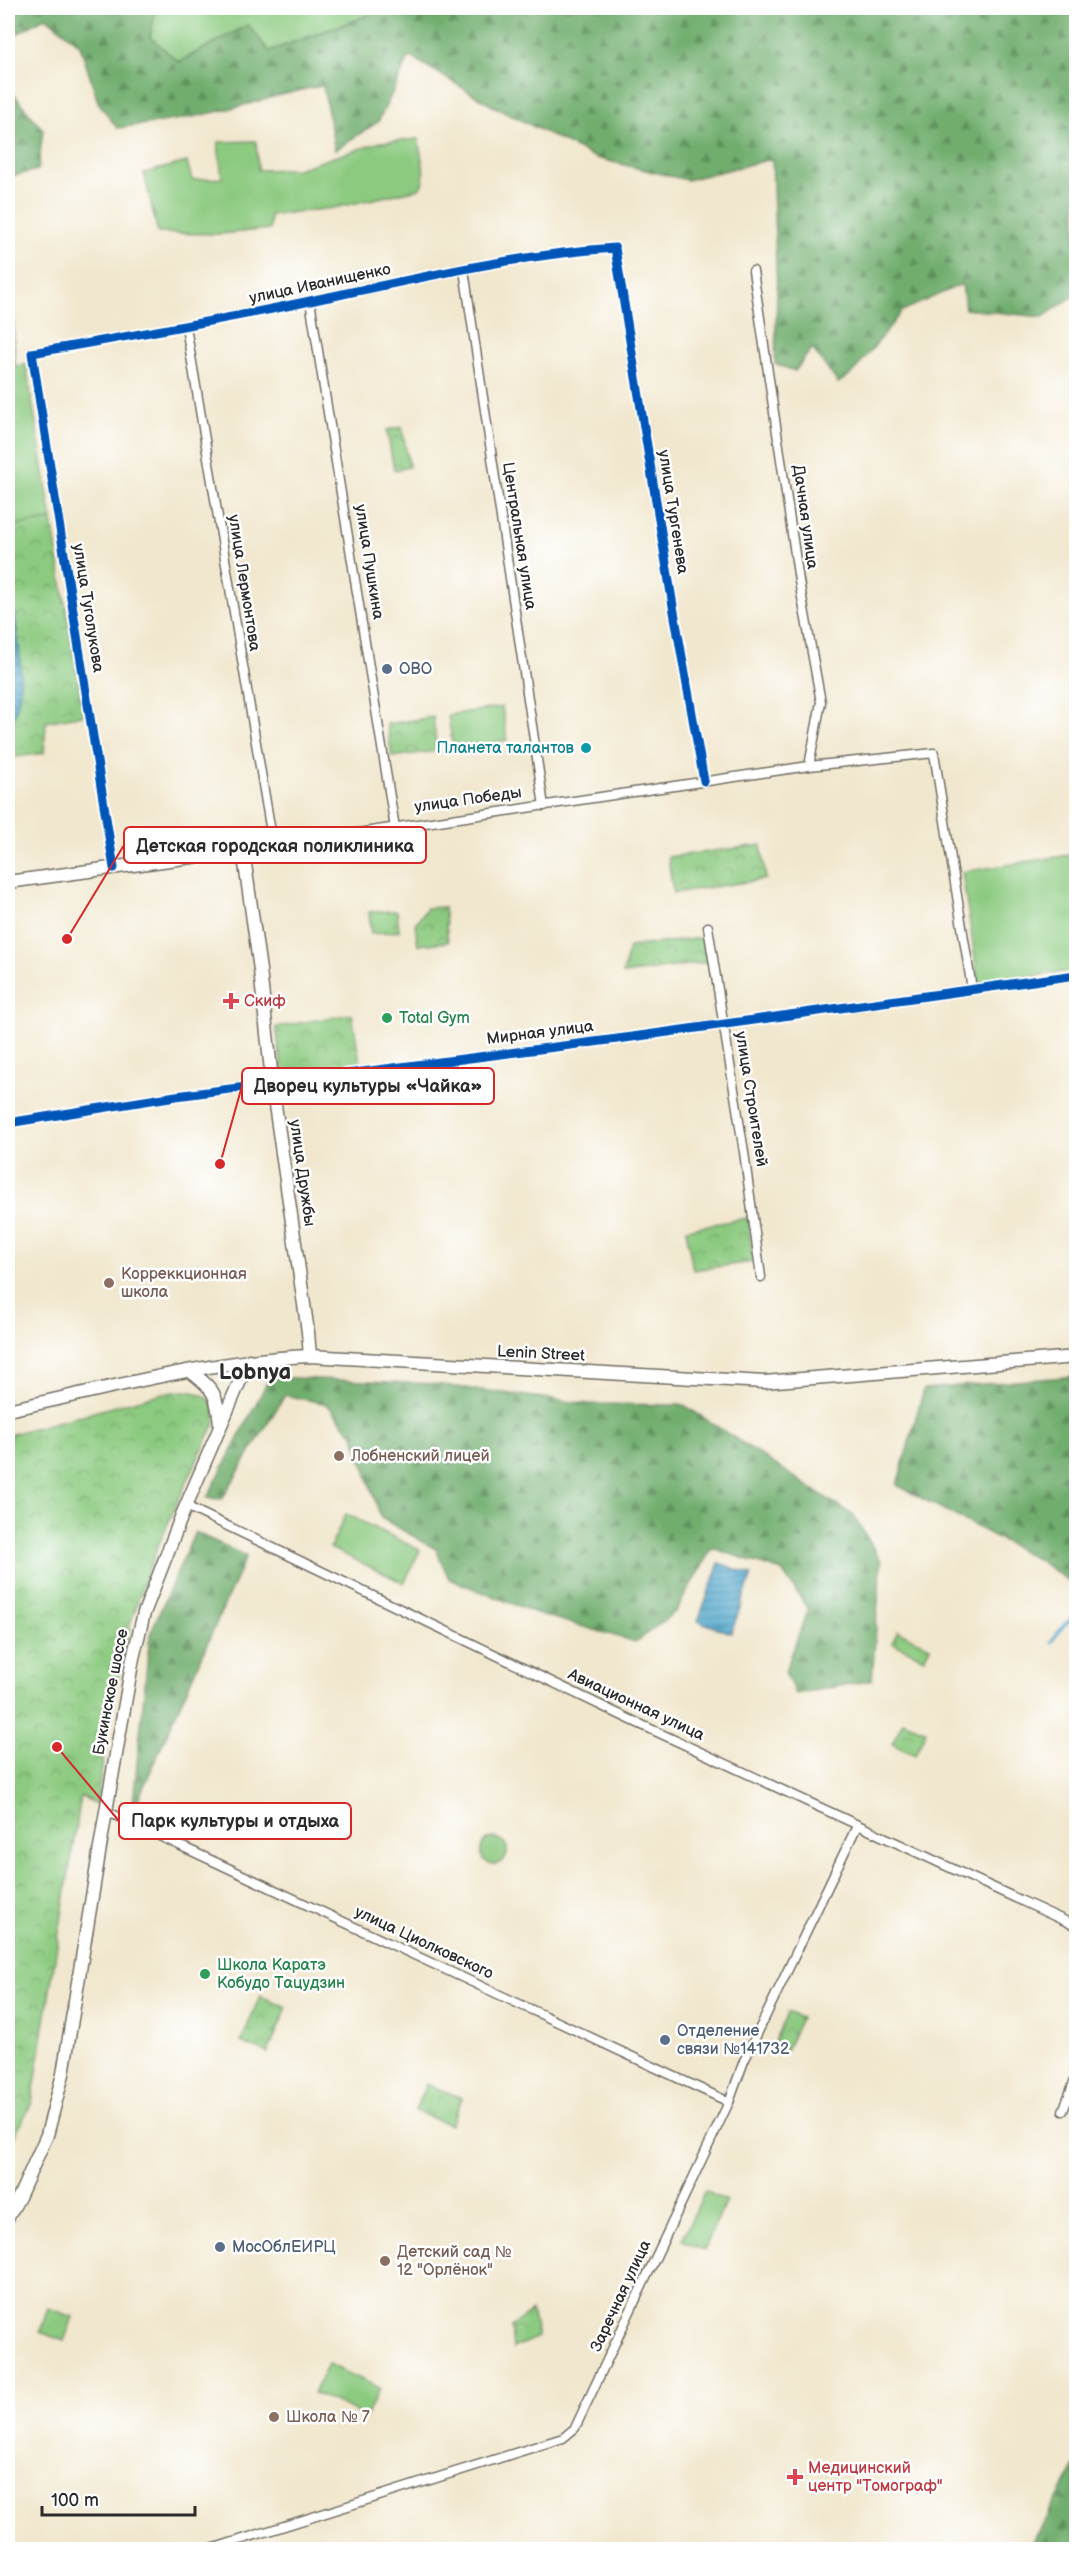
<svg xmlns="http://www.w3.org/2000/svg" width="1084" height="2557" viewBox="0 0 1084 2557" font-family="'Balsamiq Sans',sans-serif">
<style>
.green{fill:#8cca80;stroke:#5c7a56;stroke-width:1.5}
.forest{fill:url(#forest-firs);stroke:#4e6c4c;stroke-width:1.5}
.park{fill:url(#park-crowns);stroke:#5c7a56;stroke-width:1.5}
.water{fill:url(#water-rules);stroke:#3c687a;stroke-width:1.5}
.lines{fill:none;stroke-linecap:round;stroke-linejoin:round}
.stream{stroke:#4da5ca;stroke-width:3}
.street-casing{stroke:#706d64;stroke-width:11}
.secondary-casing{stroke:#706d64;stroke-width:15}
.street{stroke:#fff;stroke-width:8}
.secondary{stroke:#fff;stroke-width:12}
.cycleway-casing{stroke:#fff;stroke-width:13}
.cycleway{stroke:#0057b8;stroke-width:9}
.service-dot{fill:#5c6f8a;stroke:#fff;stroke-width:2}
.culture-dot{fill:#0f9aa8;stroke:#fff;stroke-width:2}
.health-dot{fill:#e0444e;stroke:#fff;stroke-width:2}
.leisure-dot{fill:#2e9e5b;stroke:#fff;stroke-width:2}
.education-dot{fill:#8d6e63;stroke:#fff;stroke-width:2}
.labels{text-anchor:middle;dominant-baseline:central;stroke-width:5;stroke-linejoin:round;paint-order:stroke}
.street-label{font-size:16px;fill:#2b2b2b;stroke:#fff}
.service-label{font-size:16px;fill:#4e5e75;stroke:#fff;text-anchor:start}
.culture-label{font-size:16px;fill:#0d838f;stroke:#fff;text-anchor:end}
.health-label{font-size:16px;fill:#be3a42;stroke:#fff;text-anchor:start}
.leisure-label{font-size:16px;fill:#27864d;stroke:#fff;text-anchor:start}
.education-label{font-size:16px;fill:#785e54;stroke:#fff;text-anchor:start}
.district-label{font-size:22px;font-weight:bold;fill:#2b2b2b;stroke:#fff}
.leader{fill:none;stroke:#d62828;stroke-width:2}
.callout-dot{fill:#d62828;stroke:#fff;stroke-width:2}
.callout{fill:#fff;stroke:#d62828;stroke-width:2}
.callout-label{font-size:18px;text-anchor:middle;font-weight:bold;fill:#2b2b2b}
</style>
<defs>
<pattern id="forest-firs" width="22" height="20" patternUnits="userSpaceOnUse" patternTransform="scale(1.5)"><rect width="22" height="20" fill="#71ae6e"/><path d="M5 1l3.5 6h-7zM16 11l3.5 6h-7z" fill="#5d8e5b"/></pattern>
<pattern id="park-crowns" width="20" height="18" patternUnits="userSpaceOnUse" patternTransform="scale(1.5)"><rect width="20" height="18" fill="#8cca80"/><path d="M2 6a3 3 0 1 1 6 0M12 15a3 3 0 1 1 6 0" fill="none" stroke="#73a469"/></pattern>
<pattern id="water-rules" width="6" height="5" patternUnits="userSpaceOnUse" patternTransform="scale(1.5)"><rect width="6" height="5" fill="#4da5ca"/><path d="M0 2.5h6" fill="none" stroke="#4087a4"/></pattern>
</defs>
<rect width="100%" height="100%" fill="#fff"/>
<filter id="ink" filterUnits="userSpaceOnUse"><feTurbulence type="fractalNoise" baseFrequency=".0167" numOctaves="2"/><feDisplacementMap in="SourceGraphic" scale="12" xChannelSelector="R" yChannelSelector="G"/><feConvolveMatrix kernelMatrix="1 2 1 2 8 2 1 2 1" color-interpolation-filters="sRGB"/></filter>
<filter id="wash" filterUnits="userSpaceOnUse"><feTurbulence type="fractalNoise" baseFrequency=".008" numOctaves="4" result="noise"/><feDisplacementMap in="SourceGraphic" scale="24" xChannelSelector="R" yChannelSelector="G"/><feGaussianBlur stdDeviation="1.35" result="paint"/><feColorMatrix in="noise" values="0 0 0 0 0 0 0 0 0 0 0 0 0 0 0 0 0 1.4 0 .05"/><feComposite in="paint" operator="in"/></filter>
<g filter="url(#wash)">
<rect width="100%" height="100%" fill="#f1e7ce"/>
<g class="green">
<polygon points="156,8 389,8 269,51 248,25 179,62 150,37"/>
<path d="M418,139C420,153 429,178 419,189L333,208L270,215V229L220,234L158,233L144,173L187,162L192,180L222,178L218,142L256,141L258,170L297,169L381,142Z"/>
<polygon points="8,230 11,242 15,366 26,365 52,520 8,526"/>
<polygon points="502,707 507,740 453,748 448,715"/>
<polygon points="1076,854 1076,970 979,984 962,872"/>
<polygon points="346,1514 420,1550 404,1583 330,1548"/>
<circle cx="494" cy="1851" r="13"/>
<polygon points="705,2191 726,2201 704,2250 682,2240"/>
<polygon points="48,2308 73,2317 64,2341 40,2332"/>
<polygon points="328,2364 380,2388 366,2417 314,2393"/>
</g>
<g class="forest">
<path d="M8,8H156L150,37L179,62L248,25L269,51L389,8H1076V294L1043,317L965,309L962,284L902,311L853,373L838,383L812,348L795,371L775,364L777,292L772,159L687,180L596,158L491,105L410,56L378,122L335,150L323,86C289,91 265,100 232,108C195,118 156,123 117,128L98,102L80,45L46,17L8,39Z"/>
<polygon points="8,87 43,130 38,170 8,177"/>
<polygon points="1076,1376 1076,1586 1037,1559 897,1485 924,1389"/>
<polygon points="270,1377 434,1384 589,1404 684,1405 854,1516 881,1561 872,1680 795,1694 785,1672 808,1609 782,1571 712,1548 676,1611 636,1642 539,1614 449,1579 436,1549 381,1518 354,1436 327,1404 285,1395 222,1499 207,1498"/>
<polygon points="195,1532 246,1556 132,1813 150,1634"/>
<polygon points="1076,2464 1076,2549 1029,2549"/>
</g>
<g class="park">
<polygon points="402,427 409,467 394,470 387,430"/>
<polygon points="52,520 83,715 46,722 44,753 8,758 8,729 20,685 18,652 8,574 8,526"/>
<polygon points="433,717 437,751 392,757 387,724"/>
<polygon points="761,845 766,879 673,893 668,857"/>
<polygon points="444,907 448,942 418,945 415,924 427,908"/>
<polygon points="397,911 399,931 371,934 369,912"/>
<polygon points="702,938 707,962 623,974 629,947"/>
<polygon points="352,1014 361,1068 283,1077 276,1027"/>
<polygon points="748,1218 753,1262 693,1270 686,1229"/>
<path d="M185,1391C208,1393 215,1399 215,1423C187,1482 157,1541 137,1603C116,1667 108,1738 96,1804L81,1796L32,2102L8,2149V1435L164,1393Z"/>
<polygon points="898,1631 930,1647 924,1658 892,1643"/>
<polygon points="903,1721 926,1731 915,1755 892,1744"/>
<polygon points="260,1996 287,2007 268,2053 241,2042"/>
<polygon points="788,2012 801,2018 786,2050 773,2044"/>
<polygon points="426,2084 462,2098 451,2125 415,2111"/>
<polygon points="532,2311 538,2337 513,2348 511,2326"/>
</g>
<g class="water">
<path d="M8,574C14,618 33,689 8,729Z"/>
<polygon points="719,1563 752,1575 731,1633 698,1621"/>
</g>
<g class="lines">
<polyline class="stream" points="1051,1642 1064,1625 1076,1615"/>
</g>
</g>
<g filter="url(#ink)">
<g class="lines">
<g class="street-casing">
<g id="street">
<polyline points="464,270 544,806"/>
<polyline points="753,271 799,581 821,702 809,766"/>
<polyline points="310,301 395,828"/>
<polyline points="186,327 273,844"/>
<polyline points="243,850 809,766 934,753 972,989"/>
<path d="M114,868L32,353C125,337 218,321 310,301C411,280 512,255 615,248L673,606L704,781"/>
<polyline points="708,927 744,1152 761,1277"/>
<polyline points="8,1123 176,1096 625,1038 1076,975"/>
<polyline points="186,1506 629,1719 1076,1926"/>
<polyline points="106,1811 729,2102"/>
<polyline points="1063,2111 1076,2077"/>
<polyline points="208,2550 563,2438 575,2428 729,2102 744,2061 857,1826"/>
</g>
</g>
<g class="secondary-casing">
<g id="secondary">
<polyline points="8,882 243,850 260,970 274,1098 308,1332 310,1356"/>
<path d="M190,1371C214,1389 217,1394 220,1424"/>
<path d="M8,1410C107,1389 208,1360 310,1356L764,1382L1076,1357"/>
<polyline points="8,2217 19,2197 47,2135 63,2074 106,1811 133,1658 144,1613 182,1515 249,1360"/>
</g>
</g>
<use href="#street" class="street"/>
<use href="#secondary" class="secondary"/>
<g class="cycleway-casing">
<g id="cycleway">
<path d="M114,868L32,353C125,337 218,321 310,301C411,280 512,255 615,248L673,606L704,781"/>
<polyline points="8,1123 176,1096 625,1038 1076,975"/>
</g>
</g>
<use href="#cycleway" class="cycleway"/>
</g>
</g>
<g class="service-dot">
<circle cx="387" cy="669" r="6"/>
<circle cx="665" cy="2040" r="6"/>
<circle cx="220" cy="2247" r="6"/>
</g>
<circle class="culture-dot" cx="586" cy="748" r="6"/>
<g class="health-dot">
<path d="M228 992h6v6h6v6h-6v6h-6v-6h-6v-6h6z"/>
<path d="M792 2468h6v6h6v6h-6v6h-6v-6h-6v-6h6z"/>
</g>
<g class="leisure-dot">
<circle cx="387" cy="1018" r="6"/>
<circle cx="205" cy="1974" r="6"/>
</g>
<g class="education-dot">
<circle cx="109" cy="1283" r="6"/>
<circle cx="339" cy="1456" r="6"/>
<circle cx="385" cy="2261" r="6"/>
<circle cx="274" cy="2417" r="6"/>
</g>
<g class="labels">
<g class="street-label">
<text transform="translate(320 284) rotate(-12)">улица Иванищенко</text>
<text transform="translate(673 512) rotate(81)">улица Тургенева</text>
<text transform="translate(805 517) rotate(82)">Дачная улица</text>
<text transform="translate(519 536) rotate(81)">Центральная улица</text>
<text transform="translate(369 562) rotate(81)">улица Пушкина</text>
<text transform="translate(244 583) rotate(81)">улица Лермонтова</text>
<text transform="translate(88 608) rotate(81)">улица Туголукова</text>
<text transform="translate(468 800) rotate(-8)">улица Победы</text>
<text transform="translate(540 1033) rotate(-7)">Мирная улица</text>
<text transform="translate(751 1099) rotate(81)">улица Строителей</text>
<text transform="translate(302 1173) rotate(82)">улица Дружбы</text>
<text transform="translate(541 1354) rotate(3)">Lenin Street</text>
<text transform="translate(111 1692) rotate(-79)">Букинское шоссе</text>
<text transform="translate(636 1705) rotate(25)">Авиационная улица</text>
<text transform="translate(424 1943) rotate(25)">улица Циолковского</text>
<text transform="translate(621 2296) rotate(-65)">Заречная улица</text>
</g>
<g class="service-label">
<text x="399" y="669">ОВО</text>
<text x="677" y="2031">Отделение<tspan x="677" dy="18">связи №141732</tspan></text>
<text x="232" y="2247">МосОблЕИРЦ</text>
</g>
<g class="culture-label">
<text x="574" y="748">Планета талантов</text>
</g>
<g class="health-label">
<text x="244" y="1001">Скиф</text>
<text x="808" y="2468">Медицинский<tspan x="808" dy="18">центр "Томограф"</tspan></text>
</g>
<g class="leisure-label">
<text x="399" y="1018">Total Gym</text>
<text x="217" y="1965">Школа Каратэ<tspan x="217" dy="18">Кобудо Тацудзин</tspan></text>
</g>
<g class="education-label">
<text x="121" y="1274">Корреккционная<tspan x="121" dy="18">школа</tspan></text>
<text x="351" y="1456">Лобненский лицей</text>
<text x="397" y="2252">Детский сад №<tspan x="397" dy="18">12 "Орлёнок"</tspan></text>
<text x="286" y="2417">Школа № 7</text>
</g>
<g class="district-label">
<text x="255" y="1372">Lobnya</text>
</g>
</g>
<path class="leader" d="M67 939L124 845M220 1164L242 1086M57 1747L119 1821"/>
<g class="callout-dot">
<circle cx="67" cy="939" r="6"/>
<circle cx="220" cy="1164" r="6"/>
<circle cx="57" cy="1747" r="6"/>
</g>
<g class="callout">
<rect x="124" y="827" width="302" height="36" rx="6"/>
<rect x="242" y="1068" width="252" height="36" rx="6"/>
<rect x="119" y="1803" width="232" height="36" rx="6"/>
</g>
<g class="callout-label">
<text x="275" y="852">Детская городская поликлиника</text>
<text x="368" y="1092">Дворец культуры «Чайка»</text>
<text x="235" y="1827">Парк культуры и отдыха</text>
</g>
<rect width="1084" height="2557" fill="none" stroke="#fff" stroke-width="30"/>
<path d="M42 2506v9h153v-9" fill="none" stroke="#2b2b2b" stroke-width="3"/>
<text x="51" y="2506" font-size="18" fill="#2b2b2b" stroke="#ffffff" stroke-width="4.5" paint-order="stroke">100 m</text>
</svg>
